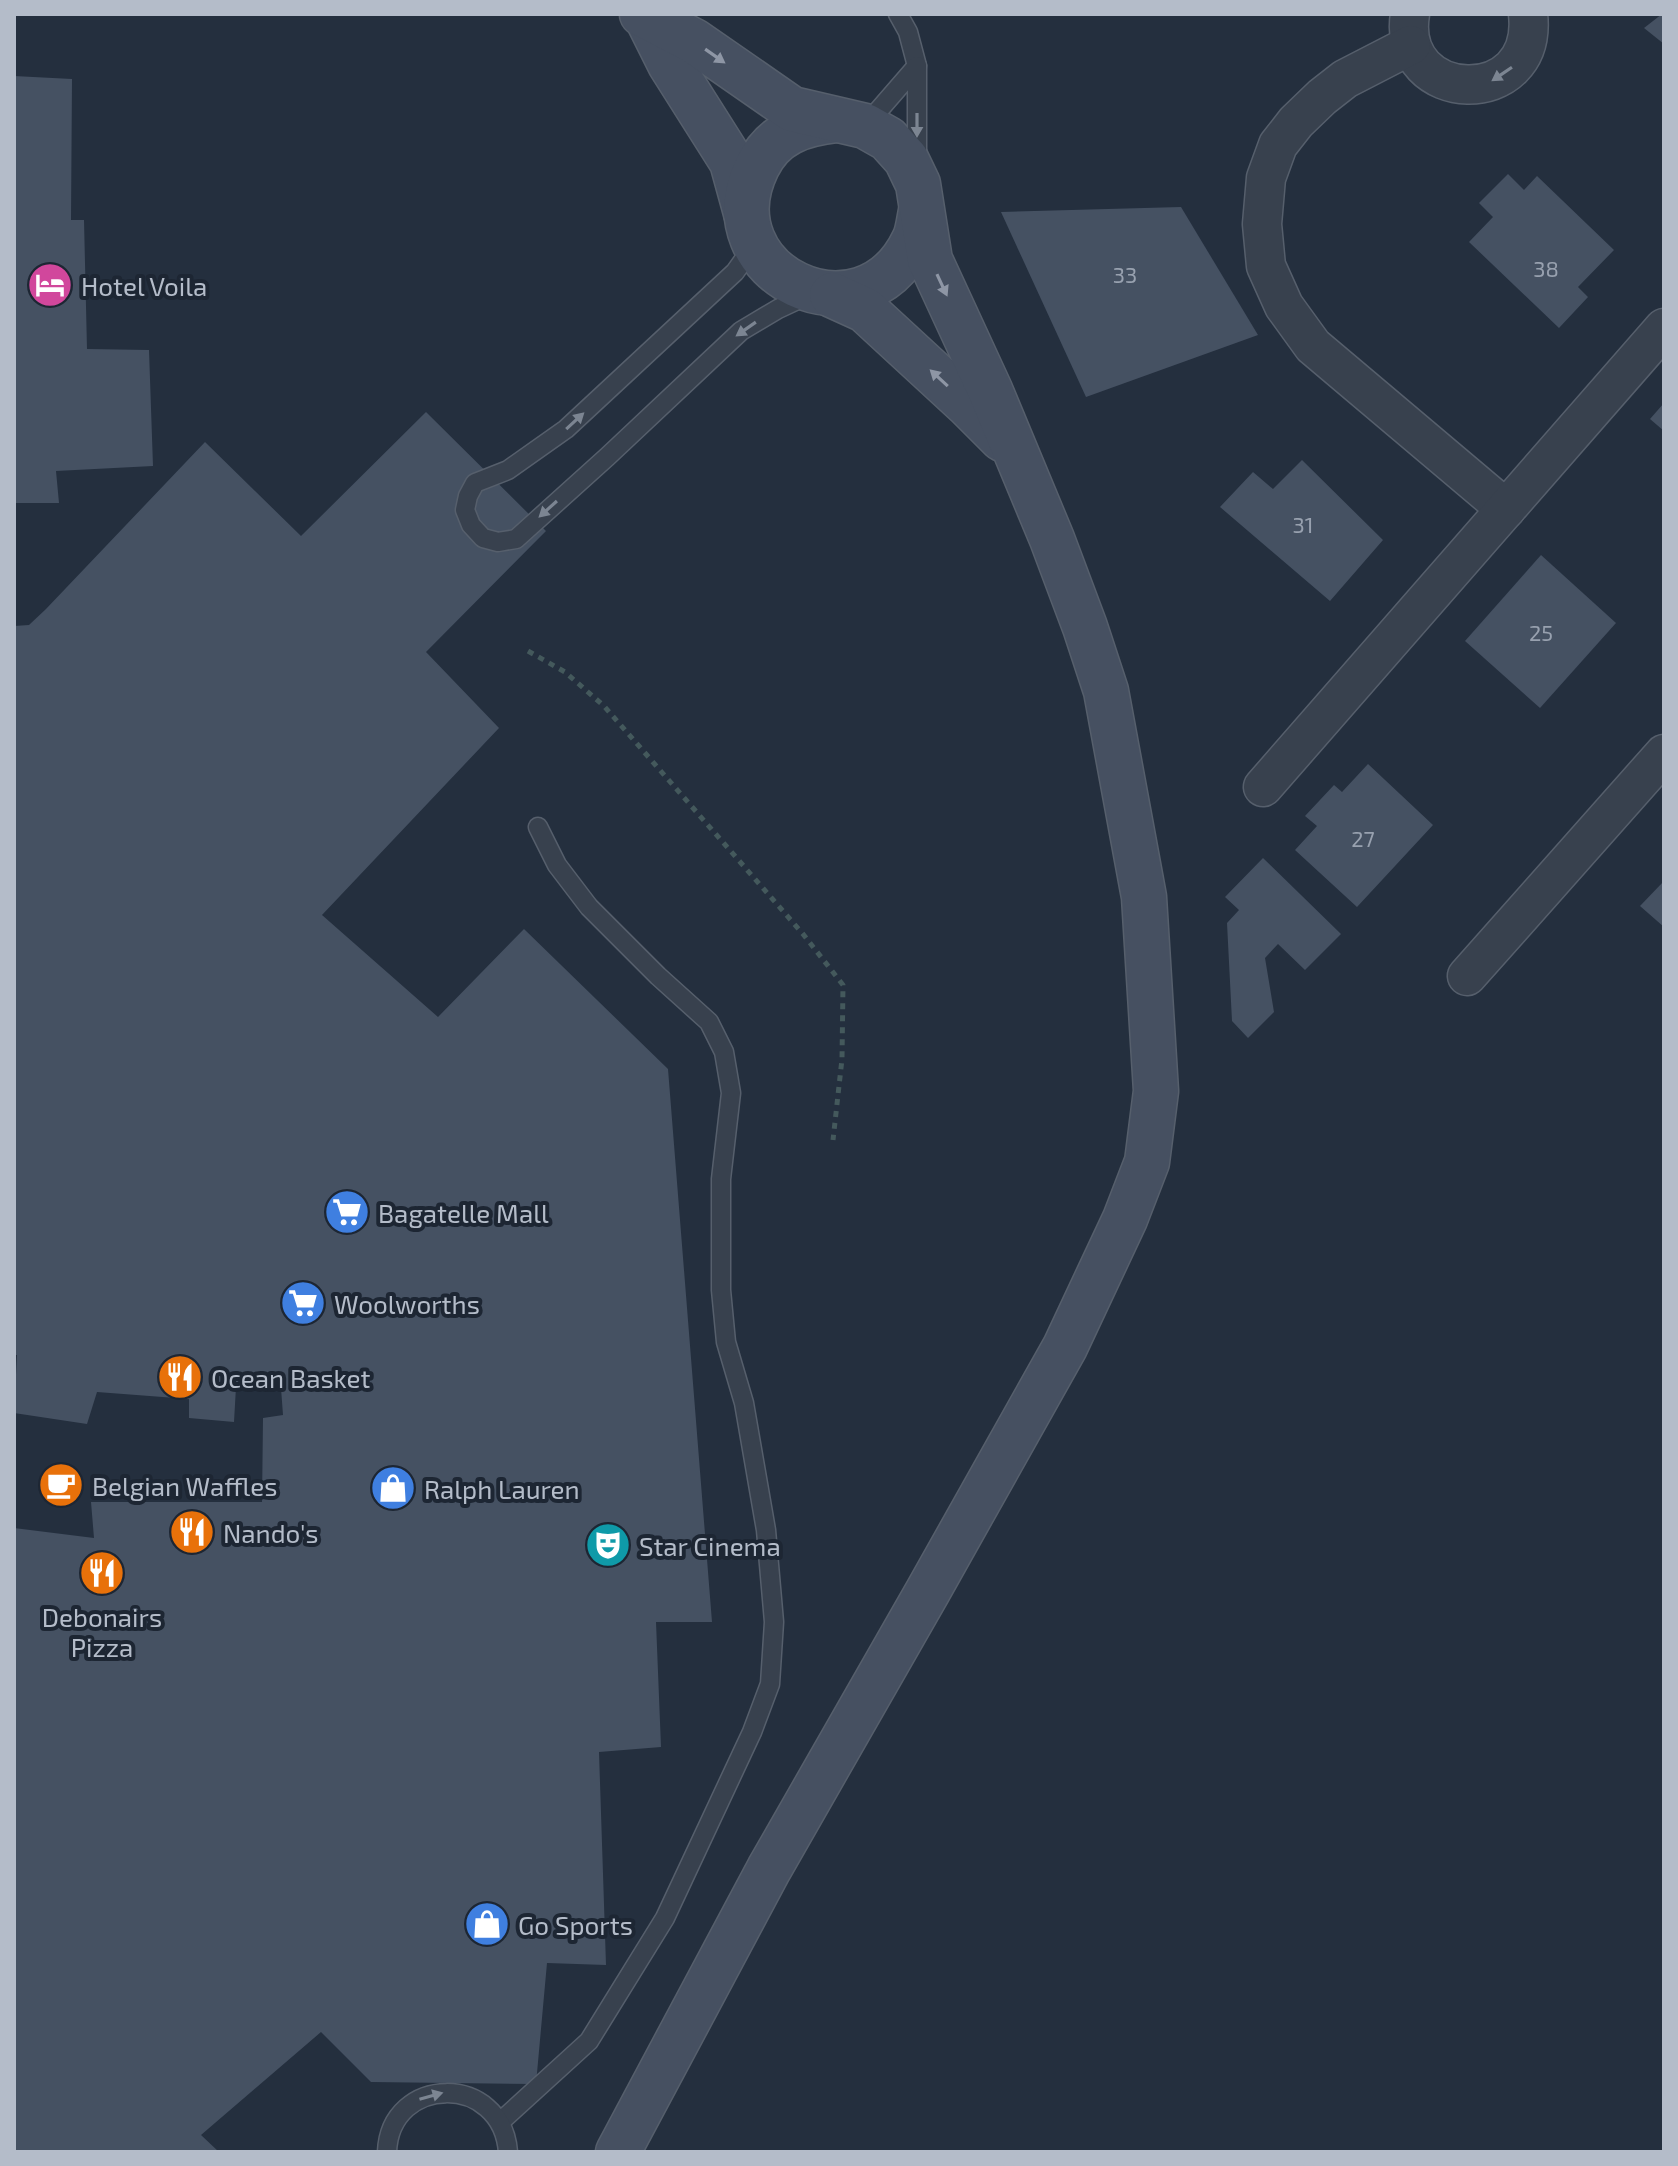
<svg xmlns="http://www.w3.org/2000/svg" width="1678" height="2166" viewBox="0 0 1678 2166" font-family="'Exo 2',sans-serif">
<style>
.building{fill:#455162}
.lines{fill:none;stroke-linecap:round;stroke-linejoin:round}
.service-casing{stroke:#565f6c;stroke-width:21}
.minor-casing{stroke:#565f6c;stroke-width:41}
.secondary-casing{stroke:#565f6c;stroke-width:47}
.path{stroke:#44595c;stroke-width:5;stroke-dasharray:6 6;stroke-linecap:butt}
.service{stroke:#38414e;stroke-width:18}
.minor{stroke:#38414e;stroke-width:38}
.secondary{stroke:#465061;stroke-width:44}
.oneway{fill:#8e96a5}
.oneway2{fill:#7c8592}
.labels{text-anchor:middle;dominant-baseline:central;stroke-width:8;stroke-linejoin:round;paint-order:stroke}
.number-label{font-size:22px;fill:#98a1af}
.poi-label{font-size:26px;fill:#b4bcc9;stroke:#1d2633;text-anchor:start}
</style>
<rect width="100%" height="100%" fill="#242f3e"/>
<g class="building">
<polygon points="1662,14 1664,14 1664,44 1644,28"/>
<polygon points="14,76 72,79 71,220 84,220 87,349 149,350 153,466 56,471 59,503 14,503"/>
<polygon points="1508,174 1524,190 1537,176 1614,250 1578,287 1588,297 1559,328 1469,242 1493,217 1479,203"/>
<polygon points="1181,207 1258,335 1086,397 1001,212"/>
<polygon points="1664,403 1664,431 1650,419"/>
<polygon points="426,412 546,531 426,652 499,728 322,915 438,1017 524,929 668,1069 712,1622 656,1622 661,1747 599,1752 606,1965 547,1963 536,2084 371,2082 321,2032 201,2135 219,2152 14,2152 14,1528 94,1538 91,1502 262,1502 263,1418 283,1415 281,1388 236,1387 234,1422 189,1418 189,1399 97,1392 87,1424 14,1413 17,1355 14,1355 14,626 29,625 46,609 205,442 301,536"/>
<polygon points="1302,460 1383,540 1330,601 1220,507 1253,472 1273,489"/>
<polygon points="1541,555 1616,623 1540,708 1465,641"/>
<polygon points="1368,764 1433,825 1357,907 1295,850 1317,826 1305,816 1334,785 1342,792"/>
<polygon points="1263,858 1341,934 1305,970 1278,944 1265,958 1274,1012 1248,1038 1232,1021 1227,923 1239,910 1225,897"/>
<polygon points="1664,881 1664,927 1640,906"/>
</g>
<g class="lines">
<g class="service-casing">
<g id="service">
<polyline points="898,14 908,32 917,66 917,161"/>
<polyline points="865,126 917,66"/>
<polyline points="755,244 735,272 566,429 508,470 475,483 468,496 465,510 471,525 483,538 498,542 516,539 607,457 741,331 778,309 810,294"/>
<polyline points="500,2122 589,2041 665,1918 752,1732 770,1684 774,1622 766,1530 744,1403 726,1342 721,1290 721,1179 731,1093 724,1052 709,1022 658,976 589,907 557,865 538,827"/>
<path d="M387,2152C390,2074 502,2073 508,2152"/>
</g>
</g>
<g class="minor-casing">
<g id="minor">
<path d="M1410,14C1395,105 1539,111 1528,14"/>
<polyline points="1411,45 1345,79 1322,97 1296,122 1278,145 1266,178 1262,224 1266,266 1284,306 1313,346 1506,509"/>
<polyline points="1263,787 1664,328"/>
<polyline points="1467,976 1664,754"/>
</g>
</g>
<g class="secondary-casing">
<g id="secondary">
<polyline points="647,18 670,64 732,162 746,213"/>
<path d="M837,120C802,124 773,133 757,167C705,274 863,349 914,240C918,232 919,220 921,211"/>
<polyline points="832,295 865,310 967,404 1002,439"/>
<polyline points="618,2152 769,1869 928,1591 1065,1347 1125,1219 1147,1162 1156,1091 1144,897 1106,691 1085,627 1052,539 990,390 930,260 918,184 906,159 888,139 865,126 792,109 694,41 642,14"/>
</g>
</g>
<polyline class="path" points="528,651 565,672 604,706 803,934 843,985 842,1059 833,1140"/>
<use href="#service" class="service"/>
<use href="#minor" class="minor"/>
<use href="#secondary" class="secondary"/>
</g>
<defs><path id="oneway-solid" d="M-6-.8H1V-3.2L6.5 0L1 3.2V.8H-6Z" transform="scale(2)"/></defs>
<g class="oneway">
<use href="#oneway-solid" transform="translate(715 56) rotate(35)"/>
<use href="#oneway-solid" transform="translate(942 285) rotate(65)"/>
<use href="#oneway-solid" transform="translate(939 378) rotate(-137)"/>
</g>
<g class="oneway2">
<use href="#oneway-solid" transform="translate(1502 74) rotate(146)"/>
<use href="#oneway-solid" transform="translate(917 125) rotate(90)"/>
<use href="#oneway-solid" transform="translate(746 329) rotate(145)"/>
<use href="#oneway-solid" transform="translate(575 421) rotate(-43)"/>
<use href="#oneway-solid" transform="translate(548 509) rotate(138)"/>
<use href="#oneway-solid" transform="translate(431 2096) rotate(-16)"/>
</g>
<defs>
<g id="hotel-disc" transform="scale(2.3)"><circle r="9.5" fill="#d1479c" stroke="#1d2633"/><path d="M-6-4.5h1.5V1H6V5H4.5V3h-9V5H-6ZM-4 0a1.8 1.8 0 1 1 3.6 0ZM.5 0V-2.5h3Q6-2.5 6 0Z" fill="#fff"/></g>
<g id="supermarket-disc" transform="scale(2.3)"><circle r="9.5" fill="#3f7fe0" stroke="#1d2633"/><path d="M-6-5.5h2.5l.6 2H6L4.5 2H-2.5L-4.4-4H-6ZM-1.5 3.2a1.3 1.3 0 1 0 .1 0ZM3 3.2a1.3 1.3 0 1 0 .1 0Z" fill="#fff"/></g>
<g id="restaurant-disc" transform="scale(2.3)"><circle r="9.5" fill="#e8710a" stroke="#1d2633"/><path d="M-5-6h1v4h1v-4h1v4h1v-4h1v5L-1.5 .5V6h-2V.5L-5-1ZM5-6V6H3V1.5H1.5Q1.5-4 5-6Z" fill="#fff"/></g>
<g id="cafe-disc" transform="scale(2.3)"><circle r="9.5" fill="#e8710a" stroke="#1d2633"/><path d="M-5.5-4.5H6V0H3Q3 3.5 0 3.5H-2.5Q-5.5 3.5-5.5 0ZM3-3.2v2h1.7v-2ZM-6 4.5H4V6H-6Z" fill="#fff"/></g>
<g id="shop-disc" transform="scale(2.3)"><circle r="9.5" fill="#3f7fe0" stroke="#1d2633"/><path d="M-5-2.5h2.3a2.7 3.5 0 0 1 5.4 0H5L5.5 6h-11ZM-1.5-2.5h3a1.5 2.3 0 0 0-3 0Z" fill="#fff"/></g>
<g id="theatre-disc" transform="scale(2.3)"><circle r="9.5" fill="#0f9aa8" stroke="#1d2633"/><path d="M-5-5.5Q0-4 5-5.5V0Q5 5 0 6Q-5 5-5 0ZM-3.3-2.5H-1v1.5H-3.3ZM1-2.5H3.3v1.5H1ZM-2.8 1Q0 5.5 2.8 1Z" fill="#fff"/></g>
</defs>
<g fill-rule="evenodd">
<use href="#hotel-disc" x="50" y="285"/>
<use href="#supermarket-disc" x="347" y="1212"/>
<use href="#supermarket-disc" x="303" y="1303"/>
<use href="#restaurant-disc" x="180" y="1377"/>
<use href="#cafe-disc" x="61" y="1485"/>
<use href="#shop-disc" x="393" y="1488"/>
<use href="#restaurant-disc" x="192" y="1532"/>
<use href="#theatre-disc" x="608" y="1545"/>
<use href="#restaurant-disc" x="102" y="1573"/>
<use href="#shop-disc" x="487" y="1924"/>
</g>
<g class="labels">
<g class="number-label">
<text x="1546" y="268">38</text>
<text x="1125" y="274">33</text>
<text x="1303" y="524">31</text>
<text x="1541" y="632">25</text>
<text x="1363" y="838">27</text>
</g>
<g class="poi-label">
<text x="81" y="285">Hotel Voila</text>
<text x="378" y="1212">Bagatelle Mall</text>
<text x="334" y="1303">Woolworths</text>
<text x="211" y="1377">Ocean Basket</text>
<text x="92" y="1485">Belgian Waffles</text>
<text x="424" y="1488">Ralph Lauren</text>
<text x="223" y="1532">Nando's</text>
<text x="639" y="1545">Star Cinema</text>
<text x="102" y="1616" text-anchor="middle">Debonairs<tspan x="102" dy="30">Pizza</tspan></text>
<text x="518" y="1924">Go Sports</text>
</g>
</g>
<rect width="1678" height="2166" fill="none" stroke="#b4bcc9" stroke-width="32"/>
</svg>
